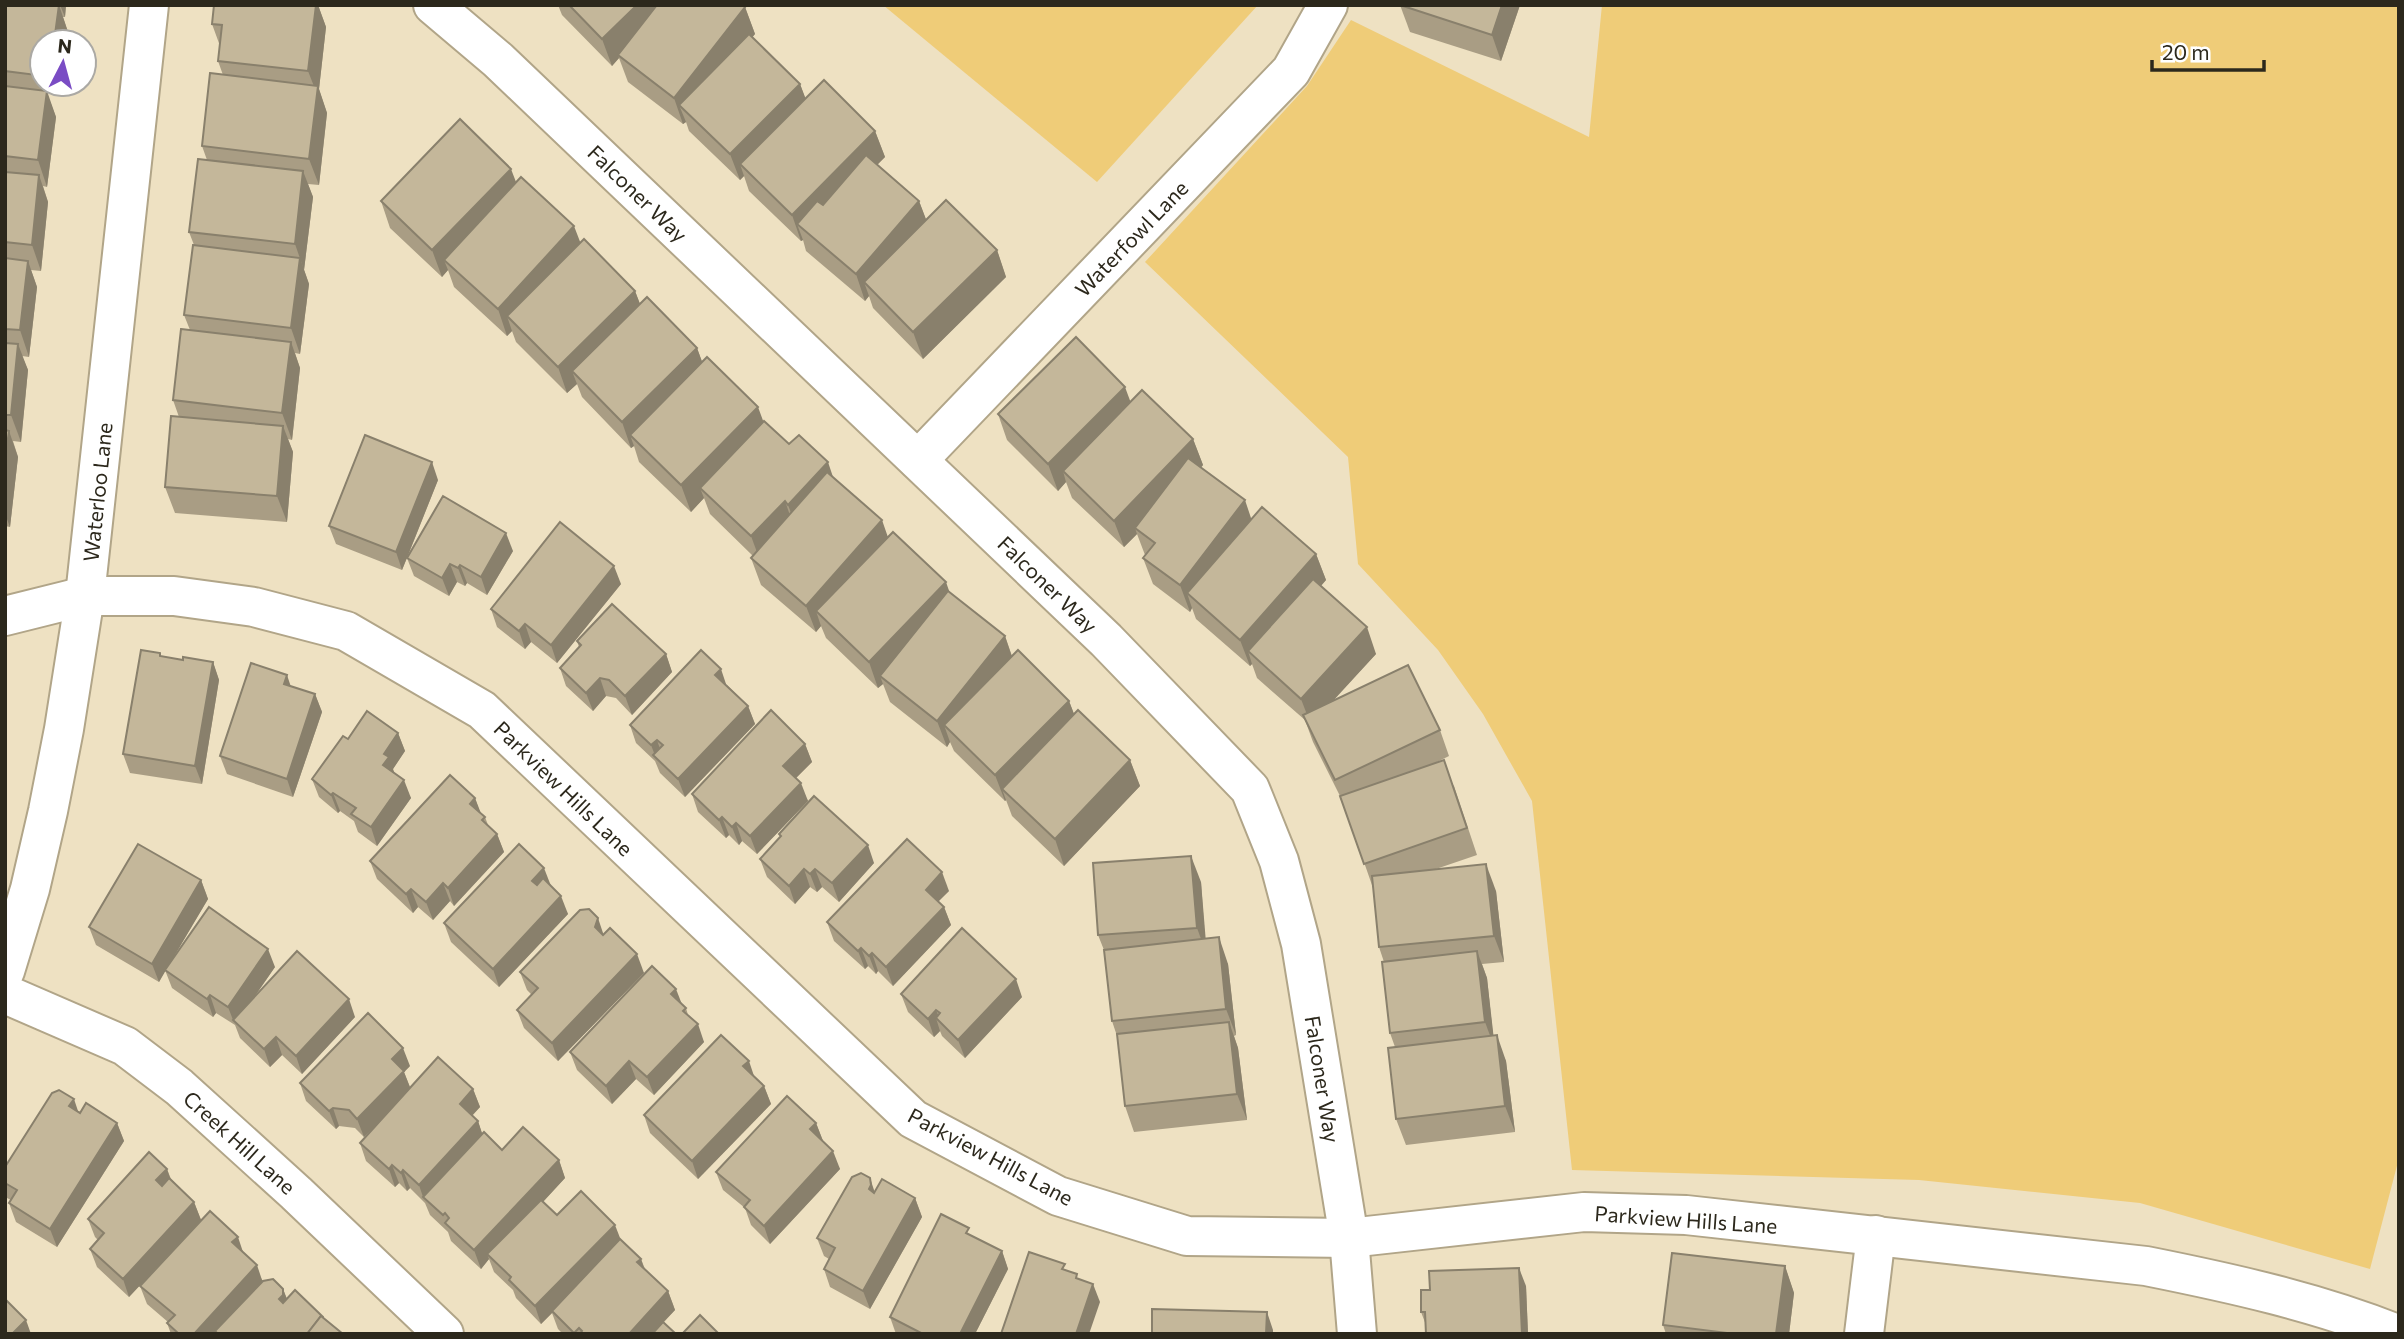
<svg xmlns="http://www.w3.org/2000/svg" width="2404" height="1339" viewBox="0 0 2404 1339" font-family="Commissioner,sans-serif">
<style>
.green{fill:#efcc78}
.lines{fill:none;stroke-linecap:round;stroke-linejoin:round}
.minor-casing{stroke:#b1a588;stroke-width:42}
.minor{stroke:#fff;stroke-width:38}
.wall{fill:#a99d84}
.shaded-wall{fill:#89806c}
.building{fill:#c4b79a;stroke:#89806c;stroke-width:2}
.labels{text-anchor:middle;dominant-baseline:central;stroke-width:6;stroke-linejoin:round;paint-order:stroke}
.street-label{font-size:21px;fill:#2c281c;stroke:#fff}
</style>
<rect width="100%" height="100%" fill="#eee1c2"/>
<g class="green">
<polygon points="883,5 1258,5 1097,182"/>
<polygon points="1602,5 2399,5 2399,1158 2370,1269 2140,1203 1919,1180 1572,1170 1532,801 1483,714 1438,650 1358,564 1348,457 1145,262 1307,86 1351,20 1589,137"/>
</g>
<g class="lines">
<g class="minor-casing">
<g id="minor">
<polyline points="433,5 498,60 1106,640 1250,789 1279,861 1301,944 1349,1238 1357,1334"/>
<polyline points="918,460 1291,71 1328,5"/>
<path d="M5,616L85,596H174L254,607L346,631L482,710L913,1119L1058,1196L1187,1236L1349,1238L1584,1212L1686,1215L2146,1266C2231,1283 2317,1302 2397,1334"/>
<polyline points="5,971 30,889 48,811 64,729 85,596 149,5"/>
<polyline points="5,994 125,1046 179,1087 296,1193 444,1334"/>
<polyline points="1864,1334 1876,1235"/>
</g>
</g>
<use href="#minor" class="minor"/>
</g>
<g class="wall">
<polygon points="5,5 66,5 65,17 63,17 68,32 42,42 42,84 47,84 46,91 56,117 47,187 43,186 48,202 41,271 31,270 37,287 29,357 22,356 28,370 21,442 13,441 18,457 10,527 5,526"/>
<polygon points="214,5 318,5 326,27 319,89 327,113 319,185 308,184 313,197 304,270 309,284 300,354 295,353 300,368 292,440 288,439 293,452 287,522 175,513 165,487 179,417 173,400 190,330 184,315 194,245 189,232 207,160 202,146 223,75 218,61 220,46 212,24"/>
<polygon points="558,5 743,5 745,7 755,34 752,37 800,84 805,98 875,131 885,157 877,165 919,201 926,220 997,250 1006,277 923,359 873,308 869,296 865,301 806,251 803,240 801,241 749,191 744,176 740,180 689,131 686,122 683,124 628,82 619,58 612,66 562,15"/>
<polygon points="1400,5 1520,5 1501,61 1410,32"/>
<polygon points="516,182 580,243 635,291 640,304 697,348 702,362 763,422 789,444 834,478 888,537 950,593 1005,636 1012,656 1069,701 1074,714 1130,760 1140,786 1064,866 1012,816 1006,800 1005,801 954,751 950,742 947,747 890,702 883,684 878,688 826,638 821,626 816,632 761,585 751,558 753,556 710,514 704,498 691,512 639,462 634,446 631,448 582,397 577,384 567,393 516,342 512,331 507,336 454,287 448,270 442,277 390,228 381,201"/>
<polygon points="1131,401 1193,439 1203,465 1201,468 1251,519 1316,554 1326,580 1321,586 1376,654 1332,701 1440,730 1449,756 1433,764 1454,786 1477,855 1433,870 1496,891 1504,962 1482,964 1487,978 1493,1035 1506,1061 1515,1132 1406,1145 1396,1119 1395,1047 1390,1033 1384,962 1379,947 1373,888 1343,802 1313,742 1305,720 1257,678 1252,664 1250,666 1196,619 1192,608 1190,612 1153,584 1143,558 1145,555 1137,534 1124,547 1072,498 1066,482 1058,491 1007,440 998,414"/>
<polygon points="438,480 407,558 513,551 487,595 467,583 465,586 457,582 449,596 414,576 407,558 402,570 336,544 329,526"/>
<polygon points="621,584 557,663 531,642 525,649 497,627 491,609"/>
<polygon points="577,641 666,654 672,672 632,715 616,698 606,696 593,711 566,686 560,668 579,647"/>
<polygon points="161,656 183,660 213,662 219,680 202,784 130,773 123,754"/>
<polygon points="727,685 748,706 755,724 685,797 660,773 655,761 636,743 630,725"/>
<polygon points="291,686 315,694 322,712 293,797 227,774 220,756"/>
<polygon points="398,733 405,751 393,769 394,774 411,798 377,846 358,832 354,821 340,811 338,813 319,797 312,779 348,739"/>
<polygon points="805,744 812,762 796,778 808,801 757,854 742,841 739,845 729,835 726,838 698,812 692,794"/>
<polygon points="475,798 480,813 485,817 488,825 497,834 504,852 454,906 450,901 433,920 418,907 413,913 377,879 370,861"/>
<polygon points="779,834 874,863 839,902 822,887 817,892 810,887 795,904 767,877 760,859 780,837"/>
<polygon points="201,880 208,899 168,966 275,967 253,999 355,1017 302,1074 282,1055 270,1067 240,1038 235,1025 216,1013 213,1017 172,988 165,970 159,982 96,945 89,927"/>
<polygon points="1201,882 1205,939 1228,964 1236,1035 1234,1036 1238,1048 1247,1120 1134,1132 1125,1106 1117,1036 1112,1021 1104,950 1098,935"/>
<polygon points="551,886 568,914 499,987 451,942 444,923"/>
<polygon points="949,891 938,901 944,907 951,925 893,986 878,971 876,974 868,966 865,969 834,941 827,922"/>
<polygon points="604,935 644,973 558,1061 524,1028 517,1010 532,995 527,990 520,972"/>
<polygon points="901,994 1022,997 965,1058 942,1036 940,1031 934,1037 908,1012"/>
<polygon points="681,1004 686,1008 688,1015 704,1042 654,1095 636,1079 612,1104 577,1070 570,1052"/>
<polygon points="410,1066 404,1072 410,1087 473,1089 480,1107 472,1116 478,1121 482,1134 502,1150 559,1160 565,1178 543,1202 557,1215 620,1239 641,1259 645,1269 668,1291 675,1310 664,1322 676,1334 563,1334 558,1329 552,1313 541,1324 516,1298 513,1290 494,1272 489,1259 481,1269 451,1241 448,1232 430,1215 425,1203 410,1188 407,1191 399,1183 395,1187 366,1161 360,1143 377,1124 364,1137 355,1128 339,1126 336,1129 306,1101 300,1083"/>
<polygon points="755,1077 764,1086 771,1104 698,1179 650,1133 644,1115"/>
<polygon points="78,1111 117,1123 124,1141 57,1247 16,1222 9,1203 11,1200 5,1197 5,1167"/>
<polygon points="816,1123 823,1141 840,1169 770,1244 751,1225 745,1208 723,1190 716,1172"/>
<polygon points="167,1169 171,1179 194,1202 201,1220 129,1297 97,1267 90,1249 98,1240 95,1237 88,1219"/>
<polygon points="875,1192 915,1198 922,1217 870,1309 830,1287 824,1269 829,1259 824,1256 817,1238"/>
<polygon points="971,1235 1002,1251 1008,1269 975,1334 896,1334 890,1317"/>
<polygon points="243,1253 263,1281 283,1289 287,1299 323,1317 324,1319 343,1334 171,1334 167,1323 168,1322 147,1304 140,1286"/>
<polygon points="1785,1266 1794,1293 1789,1334 1666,1334 1663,1325"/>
<polygon points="1526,1286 1528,1334 1426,1334 1426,1325 1421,1312"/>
</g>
<g class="shaded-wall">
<polygon points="59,5 68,32 67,42 54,42"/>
<polygon points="60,5 66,5 65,17"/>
<polygon points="316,5 318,5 326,27 319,89 327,113 319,185 309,159 317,94 308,71"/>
<polygon points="637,5 673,5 618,55 619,58 612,66 602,39"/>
<polygon points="1502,5 1520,5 1501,61 1492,35"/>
<polygon points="745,7 755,34 690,115 679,105 686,122 683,124 674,98"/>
<polygon points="40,41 42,48 42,84 47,84 45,101 36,75"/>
<polygon points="800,84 810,110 740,164 744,176 740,180 730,154"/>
<polygon points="47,91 56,117 47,187 38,160"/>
<polygon points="875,131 885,157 808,234 797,224 803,240 801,241 792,215"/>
<polygon points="511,169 521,195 444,260 448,270 442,277 432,250"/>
<polygon points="303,171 313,197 304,270 295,244"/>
<polygon points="39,175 48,202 41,271 32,245"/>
<polygon points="919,201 929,227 864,282 869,296 865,301 856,274"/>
<polygon points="574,226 584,252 507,316 512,331 507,336 498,309"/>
<polygon points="997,250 1006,277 923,359 913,332"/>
<polygon points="300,258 309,284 300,354 291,328"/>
<polygon points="28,261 37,287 29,357 20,330"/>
<polygon points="635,291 645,317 572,371 577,384 567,393 558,367"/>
<polygon points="291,342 300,368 292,440 282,413"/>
<polygon points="18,344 28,370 21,442 11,415"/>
<polygon points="697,348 707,375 630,435 634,446 631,448 622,422"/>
<polygon points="1125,387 1135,414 1063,471 1066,482 1058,491 1048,464"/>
<polygon points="758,407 768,434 700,488 704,498 691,512 681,485"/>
<polygon points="283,426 293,452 287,522 277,496"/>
<polygon points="9,431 18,457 10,527 5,514 5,460"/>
<polygon points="1193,439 1203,465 1139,531 1135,528 1137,534 1124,547 1114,521"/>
<polygon points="432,462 438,480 402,570 396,552"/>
<polygon points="828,462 837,489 798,531 788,505"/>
<polygon points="1245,500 1254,527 1187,593 1192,608 1190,612 1180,585"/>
<polygon points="785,501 794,527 761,563 751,536"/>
<polygon points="882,520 891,546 816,611 821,626 816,632 806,606"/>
<polygon points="506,533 513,551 487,595 481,577"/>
<polygon points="1316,554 1326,580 1256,659 1248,651 1252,664 1250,666 1240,640"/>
<polygon points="450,564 457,582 449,596 442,578"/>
<polygon points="460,565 467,583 465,586 458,568"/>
<polygon points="614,566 621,584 557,663 551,645"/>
<polygon points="946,582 955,608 880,676 883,684 878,688 869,662"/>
<polygon points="525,624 531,642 525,649 519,631"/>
<polygon points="1367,627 1376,654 1311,725 1301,699"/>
<polygon points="1005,636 1014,663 944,725 950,742 947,747 937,721"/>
<polygon points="666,654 672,672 632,715 625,696"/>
<polygon points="213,662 219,680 202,784 195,766"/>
<polygon points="721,669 727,687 715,675"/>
<polygon points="287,675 293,693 284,684"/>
<polygon points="600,678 606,696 593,711 586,693"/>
<polygon points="315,694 322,712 293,797 287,779"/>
<polygon points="1069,701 1079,727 1002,789 1006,800 1005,801 995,775"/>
<polygon points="748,706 755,724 685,797 678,779"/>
<polygon points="398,733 405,751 393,769 395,775 383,765 384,754"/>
<polygon points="657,740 663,758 656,758 651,745"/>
<polygon points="805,744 812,762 790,784 783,766"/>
<polygon points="1130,760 1140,786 1064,866 1055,839"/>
<polygon points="404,780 411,798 377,846 371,827"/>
<polygon points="801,783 808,801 757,854 750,836"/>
<polygon points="333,793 340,811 338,813 331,795"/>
<polygon points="475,798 482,816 470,804"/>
<polygon points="722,817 729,835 726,838 719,820"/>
<polygon points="736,823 742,841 739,845 732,827"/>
<polygon points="497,834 504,852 454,906 448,888"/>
<polygon points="868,845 874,863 839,902 832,883"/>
<polygon points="1191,856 1201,882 1207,955 1197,928"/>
<polygon points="1486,864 1496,891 1504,962 1494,936"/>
<polygon points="544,868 551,886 539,899 532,881"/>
<polygon points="804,869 810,887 795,904 789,886"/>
<polygon points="815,869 822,887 817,892 810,874"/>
<polygon points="942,872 949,891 932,908 926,890"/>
<polygon points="201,880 208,899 159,982 152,964"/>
<polygon points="443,883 450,901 433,920 426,902"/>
<polygon points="411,889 418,907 413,913 406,894"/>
<polygon points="561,896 568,914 499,987 493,969"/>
<polygon points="944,907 951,925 893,986 886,967"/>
<polygon points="598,918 604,936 595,927"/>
<polygon points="1219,937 1228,964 1236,1035 1226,1009"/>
<polygon points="861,948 868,966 865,969 858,951"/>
<polygon points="268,949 275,967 236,1023 233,1020 235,1025 228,1007"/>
<polygon points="1477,951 1487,978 1495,1049 1485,1022"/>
<polygon points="872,953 878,971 876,974 869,956"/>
<polygon points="637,954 644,973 558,1061 552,1043"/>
<polygon points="1016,979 1022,997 965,1058 958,1040"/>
<polygon points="676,989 683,1007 671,994"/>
<polygon points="210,995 216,1013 213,1017 207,999"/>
<polygon points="349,999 355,1017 302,1074 296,1056"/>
<polygon points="936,1010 942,1024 936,1018 940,1031 934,1037 928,1019"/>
<polygon points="1229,1022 1238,1048 1247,1120 1237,1094"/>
<polygon points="698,1024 704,1042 654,1095 647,1077"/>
<polygon points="1497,1035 1506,1061 1515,1132 1505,1106"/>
<polygon points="276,1037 282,1055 270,1067 264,1049"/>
<polygon points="403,1048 410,1066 404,1072 411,1090 364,1137 357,1119 392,1059"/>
<polygon points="629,1061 636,1079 612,1104 606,1086"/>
<polygon points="749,1061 755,1079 743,1066"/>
<polygon points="764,1086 771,1104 698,1179 692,1161"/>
<polygon points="473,1089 480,1107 466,1122 460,1104"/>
<polygon points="74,1099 80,1117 69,1106"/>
<polygon points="333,1108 339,1126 336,1129 329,1111"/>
<polygon points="478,1121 484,1139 423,1197 419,1185"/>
<polygon points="117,1123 124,1141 57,1247 50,1229"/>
<polygon points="816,1123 823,1141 810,1129"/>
<polygon points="833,1151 840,1169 770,1244 764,1226"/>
<polygon points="559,1160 565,1178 491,1258 487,1254 489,1259 481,1269 474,1250"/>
<polygon points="392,1165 399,1183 395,1187 389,1169"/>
<polygon points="167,1169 173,1187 163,1198 156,1180"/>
<polygon points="403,1170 410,1188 407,1191 401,1173"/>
<polygon points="870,1178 876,1196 869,1189"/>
<polygon points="915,1198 922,1217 870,1309 863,1291"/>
<polygon points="194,1202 201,1220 129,1297 123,1279"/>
<polygon points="615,1225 622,1243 541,1324 535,1306"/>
<polygon points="238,1237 244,1255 232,1242"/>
<polygon points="1002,1251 1008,1269 975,1334 960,1334"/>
<polygon points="641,1259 647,1277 637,1262"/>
<polygon points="257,1265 263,1283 215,1331 216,1334 194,1334"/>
<polygon points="1785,1266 1794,1293 1789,1334 1776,1334"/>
<polygon points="1519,1268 1526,1286 1528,1334 1522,1334"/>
<polygon points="1093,1284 1100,1302 1089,1334 1076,1334"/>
<polygon points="283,1289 290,1307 290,1314 279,1299"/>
<polygon points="668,1291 675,1310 652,1334 629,1334"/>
<polygon points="1267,1312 1273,1330 1273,1334 1266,1334"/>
<polygon points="26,1320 31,1334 12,1334"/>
</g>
<g class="building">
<polygon points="5,5 59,5 54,42 40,41 36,75 5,71"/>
<polygon points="214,5 316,5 308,71 218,61 222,25 212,24"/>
<polygon points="569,5 637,5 602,39"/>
<polygon points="657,5 743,5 745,7 674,98 618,55"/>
<polygon points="1400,5 1502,5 1492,35"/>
<polygon points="749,34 800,84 730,154 679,105"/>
<polygon points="210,73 318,86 309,159 202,146"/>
<polygon points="824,80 875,131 792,215 740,164"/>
<polygon points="5,86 47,91 38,160 5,156"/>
<polygon points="460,119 511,169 432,250 381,201"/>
<polygon points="866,155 919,201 856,274 797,224 817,201 823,205"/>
<polygon points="198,159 303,171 295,244 189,232"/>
<polygon points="5,172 39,175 32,245 5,242"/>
<polygon points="521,177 574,226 498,309 444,260"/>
<polygon points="946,200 997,250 913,332 864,282"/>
<polygon points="584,239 635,291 558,367 507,316"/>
<polygon points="193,245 300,258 291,328 184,315"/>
<polygon points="5,258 28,261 20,330 5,329"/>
<polygon points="647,297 697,348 622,422 572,371"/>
<polygon points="181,329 291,342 282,413 173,400"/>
<polygon points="1076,337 1125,387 1048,464 998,414"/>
<polygon points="5,343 18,344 11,415 5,415"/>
<polygon points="707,357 758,407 681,485 630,435"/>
<polygon points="1142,390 1193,439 1114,521 1063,471"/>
<polygon points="171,416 283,426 277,496 165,487"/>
<polygon points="764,421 789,444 799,435 828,462 788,505 785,501 751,536 700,488"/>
<polygon points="5,430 9,431 5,460"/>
<polygon points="365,435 432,462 396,552 329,526"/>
<polygon points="1188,458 1245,500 1180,585 1143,558 1155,543 1135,528"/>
<polygon points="827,472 882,520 806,606 751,558"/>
<polygon points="443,496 506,533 481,577 460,565 458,568 450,564 442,578 407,558"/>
<polygon points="1262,507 1316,554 1240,640 1187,593"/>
<polygon points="560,522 614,566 551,645 525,624 519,631 491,609"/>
<polygon points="893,532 946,582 869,662 816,611"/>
<polygon points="1313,579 1367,627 1301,699 1248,651"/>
<polygon points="948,591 1005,636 937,721 880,676"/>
<polygon points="612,604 666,654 625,696 609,680 600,678 586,693 560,668 581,645 577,641"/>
<polygon points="141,650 160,653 160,656 183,660 183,657 213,662 195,766 123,754"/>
<polygon points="701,650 721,669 715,675 748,706 678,779 653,755 663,745 657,740 651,745 630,725"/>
<polygon points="1018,650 1069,701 995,775 944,725"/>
<polygon points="251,663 287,675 284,684 315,694 287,779 220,756"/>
<polygon points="1408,665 1440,730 1335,780 1303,715"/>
<polygon points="771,710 805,744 783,766 801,783 750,836 736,823 732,827 722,817 719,820 692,794"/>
<polygon points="1078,710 1130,760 1055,839 1002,789"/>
<polygon points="367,711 398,733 384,754 389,757 383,765 404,780 371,827 351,814 356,808 333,793 331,795 312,779 343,736 348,739"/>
<polygon points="1444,760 1467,828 1364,864 1340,796"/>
<polygon points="450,775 475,798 470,804 485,817 482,820 497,834 448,888 443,883 426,902 411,889 406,894 370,861"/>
<polygon points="814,796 868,845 832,883 815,869 810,874 804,869 789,886 760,859 781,836 779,834"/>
<polygon points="907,839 942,872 926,890 944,907 886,967 872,953 869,956 861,948 858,951 827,922"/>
<polygon points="138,844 201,880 152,964 89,927"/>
<polygon points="519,844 544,868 532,881 537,885 543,878 561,896 493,969 444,923"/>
<polygon points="1191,856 1197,928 1098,935 1093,863"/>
<polygon points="1486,864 1494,936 1379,947 1372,876"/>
<polygon points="209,907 268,949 228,1007 210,995 207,999 165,970"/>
<polygon points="589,909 598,918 595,927 603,935 610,928 637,954 552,1043 517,1010 538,988 520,972 580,910"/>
<polygon points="962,928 1016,979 958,1040 936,1018 940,1013 936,1010 928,1019 901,994"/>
<polygon points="1219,937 1226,1009 1112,1021 1104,950"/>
<polygon points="297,951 349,999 296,1056 276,1037 264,1049 233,1020"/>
<polygon points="1477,951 1485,1022 1390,1033 1382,962"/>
<polygon points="652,966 676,989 671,994 686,1008 683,1011 698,1024 647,1077 629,1061 606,1086 570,1052"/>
<polygon points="368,1013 403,1048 392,1059 404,1071 357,1119 349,1110 333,1108 329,1111 300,1083"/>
<polygon points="1229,1022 1237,1094 1125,1106 1117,1034"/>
<polygon points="721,1035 749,1061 743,1066 764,1086 692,1161 644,1115"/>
<polygon points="1497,1035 1505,1106 1396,1119 1388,1048"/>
<polygon points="438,1057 473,1089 460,1104 478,1121 419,1185 403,1170 401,1173 392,1165 389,1169 360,1143"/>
<polygon points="59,1090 74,1099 69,1106 80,1113 86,1103 117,1123 50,1229 9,1203 17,1190 5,1183 5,1167 52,1093"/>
<polygon points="787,1096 816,1123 810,1129 833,1151 764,1226 744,1207 750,1200 716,1172"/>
<polygon points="523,1127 559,1160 474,1250 445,1223 449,1218 445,1213 443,1215 423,1197 484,1132 502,1150"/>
<polygon points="149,1152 167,1169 156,1180 162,1186 169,1178 194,1202 123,1279 90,1249 104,1233 88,1219"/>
<polygon points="861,1173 870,1178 871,1185 869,1189 874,1193 882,1179 915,1198 863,1291 824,1269 835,1248 817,1238 852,1177"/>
<polygon points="581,1191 615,1225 535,1306 509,1280 511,1277 487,1254 541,1200 557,1215"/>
<polygon points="210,1211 238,1237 232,1242 257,1265 194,1334 179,1334 167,1323 175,1315 140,1286"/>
<polygon points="941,1214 969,1228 966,1233 1002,1251 960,1334 923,1334 890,1317"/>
<polygon points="620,1239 641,1259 637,1262 668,1291 629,1334 580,1334 582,1331 579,1328 574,1333 552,1311"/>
<polygon points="1029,1252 1065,1264 1062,1269 1077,1274 1076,1278 1093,1284 1076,1334 1001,1334"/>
<polygon points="1672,1253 1785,1266 1776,1334 1735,1334 1663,1325"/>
<polygon points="1519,1268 1522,1334 1426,1334 1425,1312 1421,1312 1421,1290 1430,1290 1429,1271"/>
<polygon points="273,1279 283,1289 283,1295 279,1299 283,1303 295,1290 323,1317 323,1318 321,1316 307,1334 218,1334 215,1331 263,1281"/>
<polygon points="5,1299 26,1320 12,1334 5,1334"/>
<polygon points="1152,1309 1267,1312 1266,1334 1152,1334"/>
<polygon points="700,1315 719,1334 682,1334"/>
<polygon points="321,1316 343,1334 307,1334"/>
<polygon points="663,1322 676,1334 652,1334"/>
</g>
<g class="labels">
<g class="street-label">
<text transform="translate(638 193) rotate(44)">Falconer Way</text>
<text transform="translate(1131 238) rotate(-46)">Waterfowl Lane</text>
<text transform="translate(97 492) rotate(-84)">Waterloo Lane</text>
<text transform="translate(1048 584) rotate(44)">Falconer Way</text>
<text transform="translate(564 788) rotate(44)">Parkview Hills Lane</text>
<text transform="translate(1323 1079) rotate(81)">Falconer Way</text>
<text transform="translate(240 1142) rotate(42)">Creek Hill Lane</text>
<text transform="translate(991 1156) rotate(28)">Parkview Hills Lane</text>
<text transform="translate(1686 1219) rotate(4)">Parkview Hills Lane</text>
</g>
</g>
<rect width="2404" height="1339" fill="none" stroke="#2c281c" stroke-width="14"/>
<g transform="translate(63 63) rotate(6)"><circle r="33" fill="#ffffff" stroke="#aba9a4" stroke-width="2"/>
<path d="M0-5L12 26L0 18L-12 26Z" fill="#7a4cc4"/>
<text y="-10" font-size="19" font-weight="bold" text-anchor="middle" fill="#2c281c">N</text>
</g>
<path d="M2152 60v10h112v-10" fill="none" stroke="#2c281c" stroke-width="3.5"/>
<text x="2162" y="60" font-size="21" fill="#2c281c" stroke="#ffffff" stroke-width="5" paint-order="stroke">20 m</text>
</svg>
